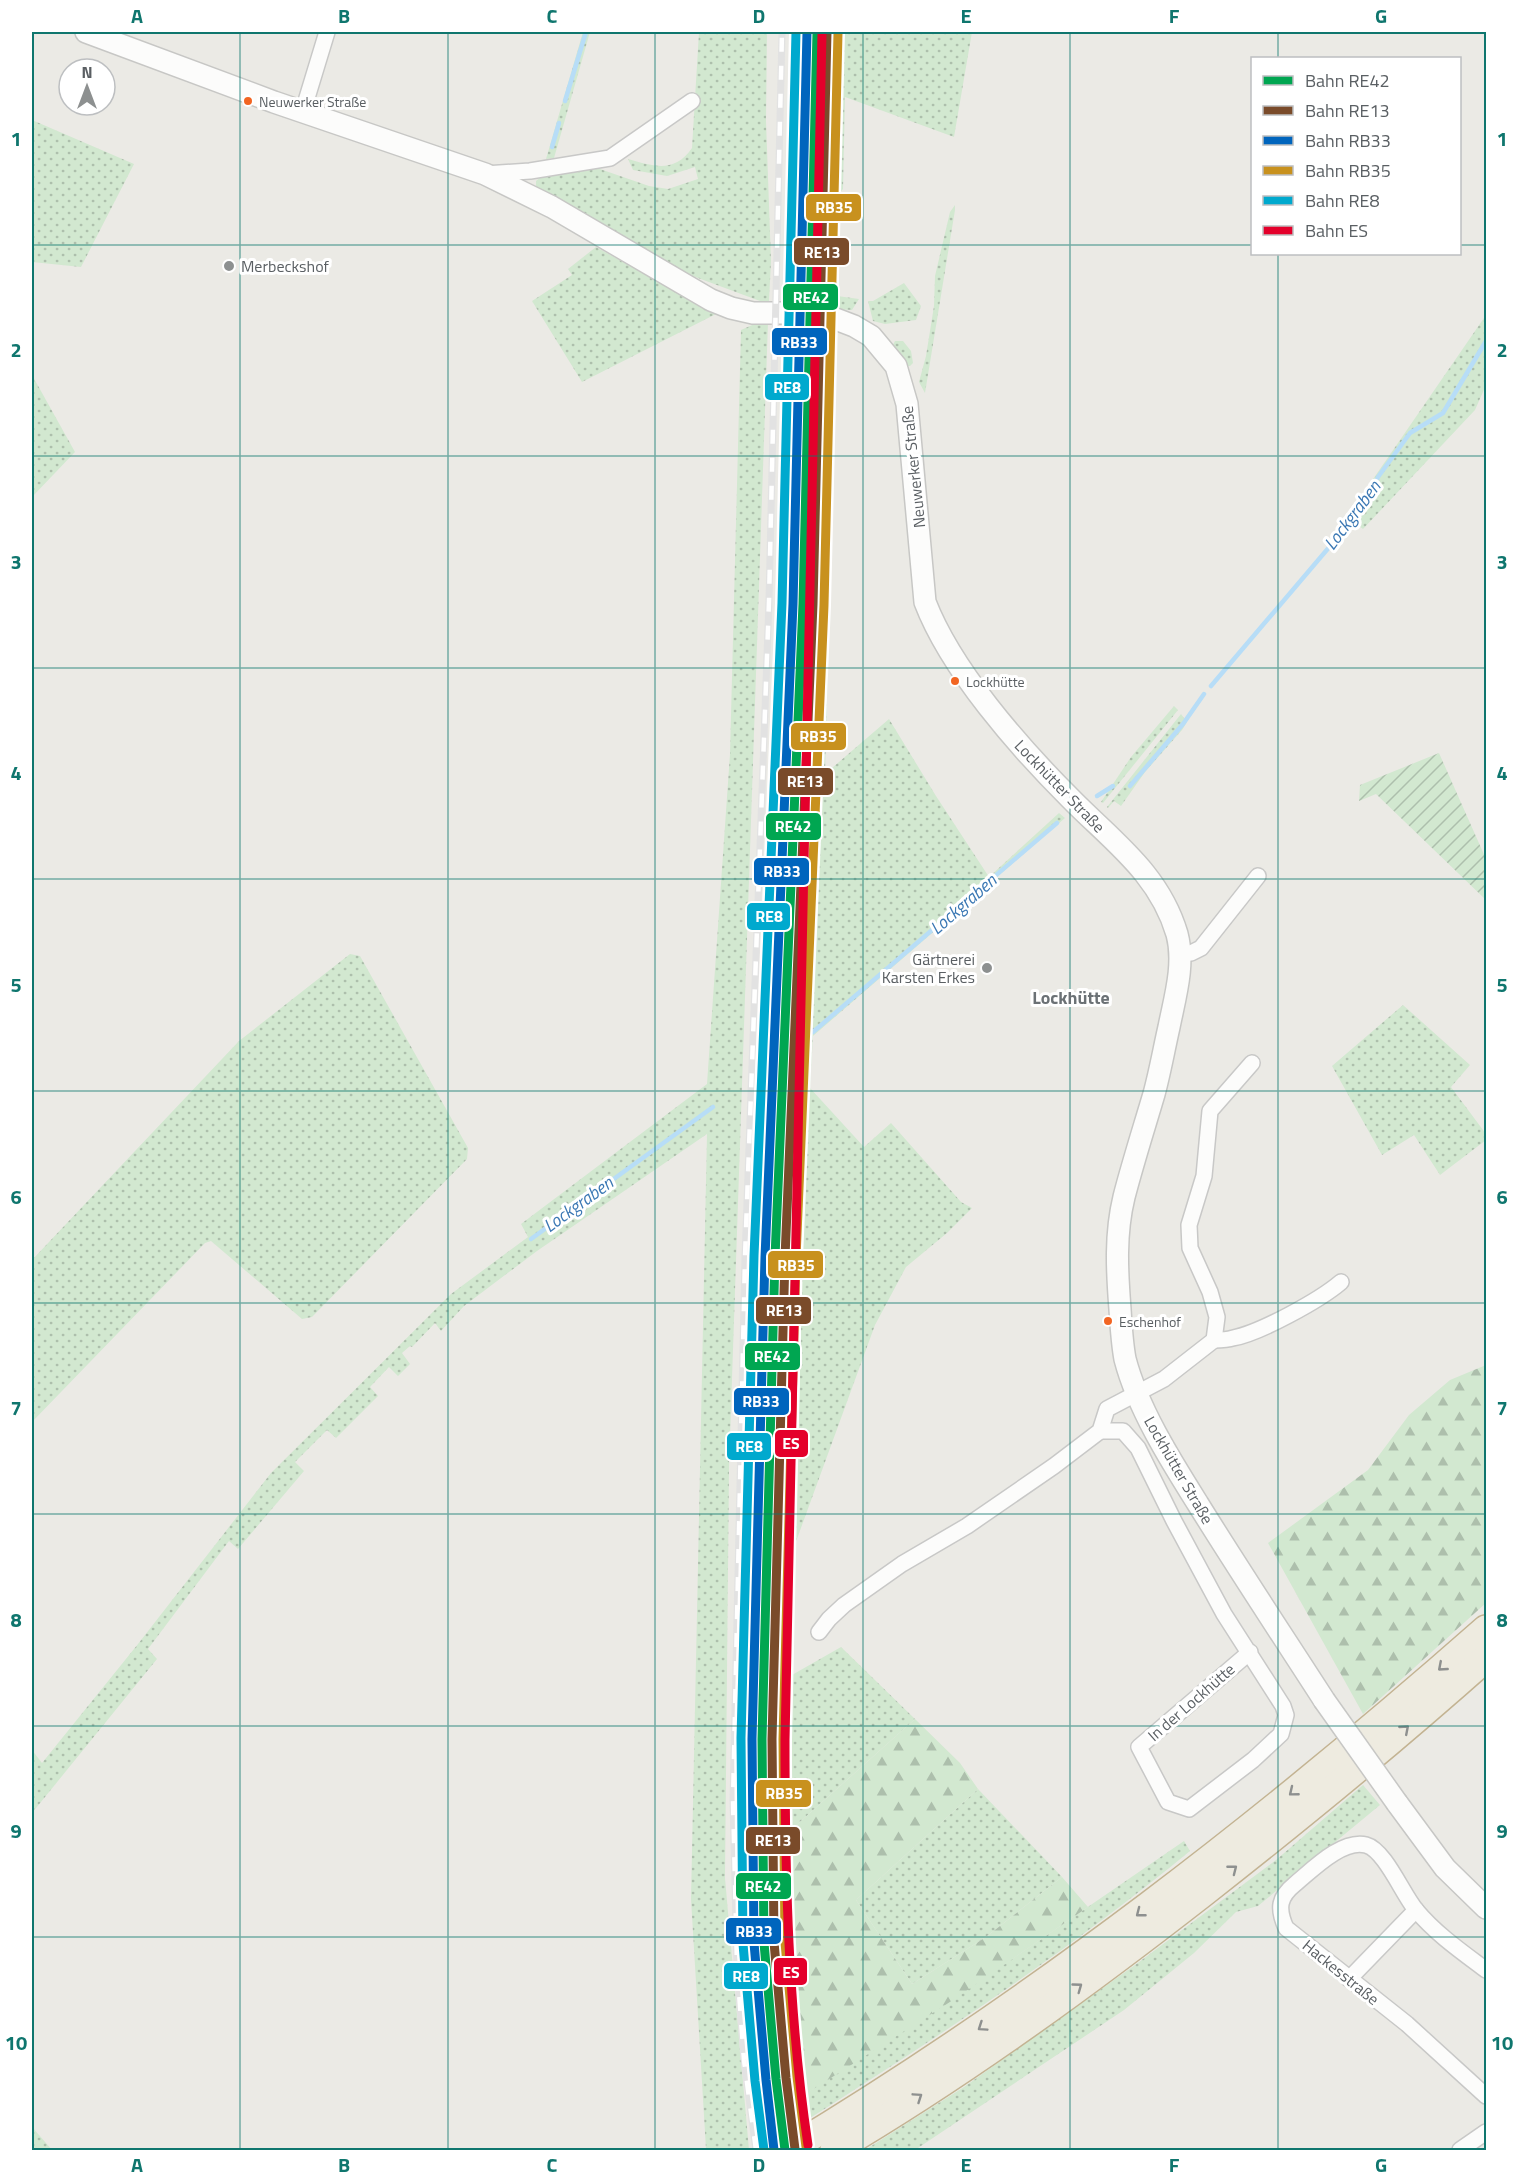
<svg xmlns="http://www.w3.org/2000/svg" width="1518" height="2182" viewBox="0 0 1518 2182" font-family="'Titillium Web',sans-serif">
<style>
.grass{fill:url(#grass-dots)}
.forest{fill:url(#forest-firs)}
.garden{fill:url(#garden-furrows)}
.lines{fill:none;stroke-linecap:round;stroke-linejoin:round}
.stream{stroke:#b7ddf7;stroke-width:4.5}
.street-casing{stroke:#c8c8c7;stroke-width:18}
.secondary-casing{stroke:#c7c7c5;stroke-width:24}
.highway-casing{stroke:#c3b392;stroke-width:30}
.street{stroke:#fcfcfb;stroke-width:15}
.secondary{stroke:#fcfcfb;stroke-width:21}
.highway{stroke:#eeebe0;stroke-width:27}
.rail-casing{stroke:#e2e2e2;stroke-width:7}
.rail{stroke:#fff;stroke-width:4.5;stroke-dasharray:14;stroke-linecap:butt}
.secondary-bridge-casing{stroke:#c7c7c5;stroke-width:24;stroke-linecap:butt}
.secondary-bridge{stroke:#fcfcfb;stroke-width:21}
.rail-1-casing{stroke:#fff;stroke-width:14}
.rail-2-casing{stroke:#fff;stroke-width:14}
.rail-3-casing{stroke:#fff;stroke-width:14}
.rail-4-casing{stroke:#fff;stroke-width:14}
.rail-5-casing{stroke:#fff;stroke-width:14}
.rail-6-casing{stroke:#fff;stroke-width:14}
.rail-1{stroke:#00a651;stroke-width:9}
.rail-2{stroke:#7a4b2a;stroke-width:9}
.rail-3{stroke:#0065bd;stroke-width:9}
.rail-4{stroke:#c8911e;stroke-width:9}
.rail-5{stroke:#00a9ce;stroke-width:9}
.rail-6{stroke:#e4002b;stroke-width:9}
.oneway{stroke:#8e908f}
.grid{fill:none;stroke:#0f766e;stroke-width:1.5;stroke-opacity:0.55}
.bus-dot{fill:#f26522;stroke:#fff;stroke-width:2}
.poi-dot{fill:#8d9090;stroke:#fff;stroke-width:2}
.labels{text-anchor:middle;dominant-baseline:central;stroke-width:6;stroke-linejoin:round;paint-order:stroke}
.bus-label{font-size:14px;fill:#5a5f63;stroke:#fff;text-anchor:start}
.poi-label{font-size:16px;fill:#5a5f63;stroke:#fff;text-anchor:start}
.street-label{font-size:16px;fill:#5a5f63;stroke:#fff}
.water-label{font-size:18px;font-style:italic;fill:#3b78b4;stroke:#fff}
.neighbourhood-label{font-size:18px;font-weight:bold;fill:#6b7175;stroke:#fff}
.line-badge{stroke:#fff;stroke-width:2}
.badge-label{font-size:16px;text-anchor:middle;font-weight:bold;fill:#fff}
.neatline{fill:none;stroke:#0f766e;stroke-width:2}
.grid-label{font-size:20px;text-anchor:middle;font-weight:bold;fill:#0f766e}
</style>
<defs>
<pattern id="grass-dots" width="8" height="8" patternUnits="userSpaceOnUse" patternTransform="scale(1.5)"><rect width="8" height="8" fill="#d2e8d0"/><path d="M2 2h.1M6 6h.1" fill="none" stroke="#adbfac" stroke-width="1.8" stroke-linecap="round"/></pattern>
<pattern id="forest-firs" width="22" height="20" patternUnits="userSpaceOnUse" patternTransform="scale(1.5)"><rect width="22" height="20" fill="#d2e8d0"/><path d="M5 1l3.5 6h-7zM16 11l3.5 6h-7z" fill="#adbfac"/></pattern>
<pattern id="garden-furrows" width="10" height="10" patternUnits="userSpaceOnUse" patternTransform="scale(1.5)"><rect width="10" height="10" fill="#d2e8d0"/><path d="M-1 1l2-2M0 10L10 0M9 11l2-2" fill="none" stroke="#adbfac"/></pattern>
</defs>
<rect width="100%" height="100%" fill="#ebeae5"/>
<g class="grass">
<polygon points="583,32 590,32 554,158 546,159"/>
<path d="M699,32H767L766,121L771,261L769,301H760L690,275L536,191V181L544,174L597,168L649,186L668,189L698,179L695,167L667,176L633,170L628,159C653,166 674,174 692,148Z"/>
<polygon points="822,32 972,32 954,137 845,97 843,189 832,203 830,295 859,299 852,310 816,308"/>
<polygon points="32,120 134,164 81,267 32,262"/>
<polygon points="955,205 955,210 925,393 919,382 926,356 934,306 935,276 950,212"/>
<polygon points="596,247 716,314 582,382 532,301 572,275 568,269"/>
<polygon points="904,283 921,306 916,320 885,324 873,321 868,301 873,301"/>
<polygon points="1486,315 1486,385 1475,410 1363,529 1347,517"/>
<polygon points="759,322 768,322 729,1467 725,1878 749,2150 703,2150 706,2149 691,1899 707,1134 537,1251 464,1306 441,1331 435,1323 412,1347 410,1346 402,1353 410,1364 398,1376 389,1367 370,1387 378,1396 336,1438 327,1430 295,1462 304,1471 238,1549 229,1541 148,1649 157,1659 32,1813 32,1750 42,1763 138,1644 271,1473 451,1294 528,1237 521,1224 707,1084 730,754 741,330"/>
<path d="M816,323L837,331L825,774L889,719L936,796L989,877L1059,813L1065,818L813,1036L810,1088L864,1147L891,1123L961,1202L972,1208L947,1233L906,1267L875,1325L794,1547L792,1675L841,1647L915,1719L791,1830L801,2079L791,2103L1012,1959L1184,1841L1190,1851C1065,1954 928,2044 791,2130L787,2106L790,2104L769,1841L775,1530L804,780Z"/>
<polygon points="895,341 903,341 911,351 913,363 910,366 903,366 892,347"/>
<polygon points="32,375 75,452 32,497"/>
<polygon points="1174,706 1178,710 1103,803 1101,802 1131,757"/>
<polygon points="1181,714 1187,722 1182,730 1145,772 1121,806 1114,801 1108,808 1107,807"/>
<polygon points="350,954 360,956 468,1148 467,1159 312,1317 302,1319 211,1241 205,1243 32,1422 32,1260 239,1041"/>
<polygon points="1403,1005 1470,1065 1451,1087 1486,1134 1486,1140 1440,1175 1414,1135 1382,1155 1332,1066"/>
<polygon points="1363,1785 1380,1805 1258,1906 1236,1912 1194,1953 1124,2010 915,2150 865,2150 964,2087 1135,1965 1276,1860"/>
<polygon points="978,1789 1062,1877 986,1937 912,1984 856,1900"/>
<polygon points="32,2127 33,2128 52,2150 32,2150"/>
</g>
<g class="forest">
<polygon points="1486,1365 1486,1603 1363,1714 1268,1543 1368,1470 1409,1415 1450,1380"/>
<polygon points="915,1719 960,1763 978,1789 856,1900 912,1984 986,1937 1062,1877 1088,1907 953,2000 790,2104 801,2079 791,1830"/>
</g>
<polygon class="garden" points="1439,753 1486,859 1486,900 1376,794 1359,801 1360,785"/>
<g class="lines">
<g class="stream">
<polyline points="565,101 586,32"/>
<polyline points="552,147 559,123"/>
<polyline points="1211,686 1348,525 1370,496 1378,477 1410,433 1443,413 1486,341"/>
<polyline points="1130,786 1183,724 1204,694"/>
<polyline points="1097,796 1113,786"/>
<polyline points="813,1032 1057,823"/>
<polyline points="531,1239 713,1107"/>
</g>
<g class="street-casing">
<g id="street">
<polyline points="303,111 327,32"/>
<polyline points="485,174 530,171 610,158 692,101"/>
<polyline points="1180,954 1191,953 1201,948 1258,876"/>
<path d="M1214,1340C1220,1340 1227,1340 1233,1338C1260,1333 1320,1300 1341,1282"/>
<polyline points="1100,1431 1123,1431 1138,1448 1174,1521 1224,1614 1283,1706 1286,1715 1281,1734 1253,1760 1189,1809 1168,1802 1139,1747 1250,1652"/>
<polyline points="819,1632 829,1619 844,1605 902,1564 967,1526 1054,1466 1100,1431 1107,1409 1164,1379 1214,1340 1217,1317 1210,1292 1190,1248 1189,1225 1204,1176 1210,1111 1252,1063"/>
<path d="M1486,1970C1462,1952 1436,1934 1416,1910C1403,1895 1385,1850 1366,1845C1342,1839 1312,1870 1295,1884C1279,1897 1277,1908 1286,1928L1407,2024L1486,2096"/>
<polyline points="1349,1979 1416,1910"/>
<polyline points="1460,2150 1486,2132"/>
</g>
</g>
<g class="secondary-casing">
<g id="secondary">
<path d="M86,32L274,102L485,174L552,207L711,300L731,308L753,313H820L854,326L871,336L896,366L907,404L925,602C951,670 1019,747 1070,798C1112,841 1159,873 1177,934C1185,964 1175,997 1169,1027C1164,1049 1160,1072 1154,1094C1144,1128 1133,1162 1124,1197C1115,1234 1117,1271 1120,1309C1121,1325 1122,1343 1125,1359C1138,1409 1171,1461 1198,1504C1239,1570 1282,1635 1324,1700"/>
<polyline points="1397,1803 1445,1868 1486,1908"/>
</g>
</g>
<g class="highway-casing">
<g id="highway">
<path d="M789,2150C1038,2000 1268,1821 1486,1629"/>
<path d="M834,2150C963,2074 1085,1985 1203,1893C1300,1817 1395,1739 1486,1658"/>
</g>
</g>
<use href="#street" class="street"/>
<use href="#secondary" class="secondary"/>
<use href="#highway" class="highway"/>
<g class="rail-casing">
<polyline id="rail" points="756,2150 744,2060 737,1966 733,1801 745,1257 769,601 782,32"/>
</g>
<use href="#rail" class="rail"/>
<g class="secondary-bridge-casing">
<polyline id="secondary-bridge" points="1324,1700 1397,1803"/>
</g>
<use href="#secondary-bridge" class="secondary-bridge"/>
<g class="rail-1-casing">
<polyline id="rail-1" points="785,2150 776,2079 764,1943 762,1739 775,1257 803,604 817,32"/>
</g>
<g class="rail-2-casing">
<polyline id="rail-2" points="795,2149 786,2078 774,1942 772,1739 785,1257 813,604 827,32"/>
</g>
<g class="rail-3-casing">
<polyline id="rail-3" points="774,2150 766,2080 754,1943 752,1739 765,1257 793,604 807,32"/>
</g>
<g class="rail-4-casing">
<polyline id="rail-4" points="806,2147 797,2077 785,1942 783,1739 796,1258 824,605 838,33"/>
</g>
<g class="rail-5-casing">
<polyline id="rail-5" points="764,2150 755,2081 743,1944 741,1738 754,1256 782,603 796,32"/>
</g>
<g class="rail-6-casing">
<path id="rail-6" d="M808,2145C788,2011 785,1876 785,1740L822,33"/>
</g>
<use href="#rail-1" class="rail-1"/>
<use href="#rail-2" class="rail-2"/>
<use href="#rail-3" class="rail-3"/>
<use href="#rail-4" class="rail-4"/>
<use href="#rail-5" class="rail-5"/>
<use href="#rail-6" class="rail-6"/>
</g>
<defs><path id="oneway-chevron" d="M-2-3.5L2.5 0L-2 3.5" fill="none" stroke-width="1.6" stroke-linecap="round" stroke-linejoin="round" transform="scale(1.5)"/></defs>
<g class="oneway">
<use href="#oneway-chevron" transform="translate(1442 1667) rotate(139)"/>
<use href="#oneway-chevron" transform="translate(1405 1729) rotate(-41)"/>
<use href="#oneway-chevron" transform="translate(1293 1792) rotate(141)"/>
<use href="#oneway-chevron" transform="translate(1233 1869) rotate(-38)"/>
<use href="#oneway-chevron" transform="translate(1140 1913) rotate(142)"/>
<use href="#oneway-chevron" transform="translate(1078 1987) rotate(-36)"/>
<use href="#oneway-chevron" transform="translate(982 2027) rotate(146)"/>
<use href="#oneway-chevron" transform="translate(918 2097) rotate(-34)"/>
</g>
<path class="grid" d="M240,32V2150M448,32V2150M655,32V2150M863,32V2150M1070,32V2150M1278,32V58M32,245H1252M1460,245H1486M1278,254V2150M32,456H1486M32,668H1486M32,879H1486M32,1091H1486M32,1303H1486M32,1514H1486M32,1726H1486M32,1937H1486"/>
<g class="bus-dot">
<circle cx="248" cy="101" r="5"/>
<circle cx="955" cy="681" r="5"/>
<circle cx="1108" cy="1321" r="5"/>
</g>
<g class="poi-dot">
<circle cx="229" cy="266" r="6"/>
<circle cx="987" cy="968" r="6"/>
</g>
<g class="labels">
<g class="bus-label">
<text x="259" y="101">Neuwerker Straße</text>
<text x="966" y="681">Lockhütte</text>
<text x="1119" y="1321">Eschenhof</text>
</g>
<g class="poi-label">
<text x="241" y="266">Merbeckshof</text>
<text x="975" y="959" text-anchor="end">Gärtnerei<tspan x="975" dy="18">Karsten Erkes</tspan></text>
</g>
<g class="street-label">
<text transform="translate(913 467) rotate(-96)">Neuwerker Straße</text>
<text transform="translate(1060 786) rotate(46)">Lockhütter Straße</text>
<text transform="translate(1179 1470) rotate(60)">Lockhütter Straße</text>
<text transform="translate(1191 1702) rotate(-41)">In der Lockhütte</text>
<text transform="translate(1341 1972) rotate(39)">Hackesstraße</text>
</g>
<g class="water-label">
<text transform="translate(1352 515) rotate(-53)">Lockgraben</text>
<text transform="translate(963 904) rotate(-41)">Lockgraben</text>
<text transform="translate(578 1204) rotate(-36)">Lockgraben</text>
</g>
<g class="neighbourhood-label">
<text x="1071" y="997">Lockhütte</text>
</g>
</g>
<g class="line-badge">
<rect x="805" y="193" width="57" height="29" rx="6" fill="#c8911e"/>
<rect x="793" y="237" width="57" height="29" rx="6" fill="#7a4b2a"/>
<rect x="782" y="283" width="57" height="28" rx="6" fill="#00a651"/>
<rect x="771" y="327" width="57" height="29" rx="6" fill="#0065bd"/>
<rect x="764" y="373" width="46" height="28" rx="6" fill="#00a9ce"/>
<rect x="790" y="722" width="57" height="29" rx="6" fill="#c8911e"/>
<rect x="777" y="767" width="57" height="29" rx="6" fill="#7a4b2a"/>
<rect x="765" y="812" width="57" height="29" rx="6" fill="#00a651"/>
<rect x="753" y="857" width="57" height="29" rx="6" fill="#0065bd"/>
<rect x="746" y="902" width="45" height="29" rx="6" fill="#00a9ce"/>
<rect x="767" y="1250" width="57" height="29" rx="6" fill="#c8911e"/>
<rect x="755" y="1296" width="57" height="29" rx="6" fill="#7a4b2a"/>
<rect x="744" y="1342" width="57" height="29" rx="6" fill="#00a651"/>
<rect x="733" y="1387" width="57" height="29" rx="6" fill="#0065bd"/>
<rect x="774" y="1429" width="35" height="29" rx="6" fill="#e4002b"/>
<rect x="726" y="1432" width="46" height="29" rx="6" fill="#00a9ce"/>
<rect x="755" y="1779" width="57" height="29" rx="6" fill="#c8911e"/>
<rect x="745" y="1826" width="56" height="29" rx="6" fill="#7a4b2a"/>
<rect x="735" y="1872" width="57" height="28" rx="6" fill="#00a651"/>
<rect x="725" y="1917" width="57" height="28" rx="6" fill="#0065bd"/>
<rect x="773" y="1957" width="35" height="29" rx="6" fill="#e4002b"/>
<rect x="723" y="1962" width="46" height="28" rx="6" fill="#00a9ce"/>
</g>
<g class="badge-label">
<text x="834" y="213">RB35</text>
<text x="822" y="258">RE13</text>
<text x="811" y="303">RE42</text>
<text x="799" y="348">RB33</text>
<text x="787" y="393">RE8</text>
<text x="818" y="742">RB35</text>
<text x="805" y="787">RE13</text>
<text x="793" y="832">RE42</text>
<text x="782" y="877">RB33</text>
<text x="769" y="922">RE8</text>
<text x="796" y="1271">RB35</text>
<text x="784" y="1316">RE13</text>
<text x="772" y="1362">RE42</text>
<text x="761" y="1407">RB33</text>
<text x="791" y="1449">ES</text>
<text x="749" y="1452">RE8</text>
<text x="784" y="1799">RB35</text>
<text x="773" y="1846">RE13</text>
<text x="763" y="1892">RE42</text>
<text x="754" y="1937">RB33</text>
<text x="791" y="1978">ES</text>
<text x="746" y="1982">RE8</text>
</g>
<rect width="1518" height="2182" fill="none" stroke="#ffffff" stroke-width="66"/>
<rect x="1251" y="57" width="210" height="198" fill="#ffffff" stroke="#bdbfc1" stroke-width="1.5"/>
<rect x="1263" y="76" width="30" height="9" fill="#00a651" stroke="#bdbfc1" stroke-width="1.5"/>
<text x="1305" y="87" font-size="18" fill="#5a5f63">Bahn RE42</text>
<rect x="1263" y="106" width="30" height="9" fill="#7a4b2a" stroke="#bdbfc1" stroke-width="1.5"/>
<text x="1305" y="117" font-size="18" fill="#5a5f63">Bahn RE13</text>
<rect x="1263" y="136" width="30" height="9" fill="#0065bd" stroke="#bdbfc1" stroke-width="1.5"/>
<text x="1305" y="147" font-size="18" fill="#5a5f63">Bahn RB33</text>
<rect x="1263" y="166" width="30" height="9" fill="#c8911e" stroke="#bdbfc1" stroke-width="1.5"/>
<text x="1305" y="177" font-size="18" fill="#5a5f63">Bahn RB35</text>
<rect x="1263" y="196" width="30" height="9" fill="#00a9ce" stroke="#bdbfc1" stroke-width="1.5"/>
<text x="1305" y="207" font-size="18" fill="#5a5f63">Bahn RE8</text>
<rect x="1263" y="226" width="30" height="9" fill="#e4002b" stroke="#bdbfc1" stroke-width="1.5"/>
<text x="1305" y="237" font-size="18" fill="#5a5f63">Bahn ES</text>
<g transform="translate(87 87)"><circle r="28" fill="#ffffff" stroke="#bdbfc1" stroke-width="1.5"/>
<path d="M0-4.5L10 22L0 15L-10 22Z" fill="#8d9090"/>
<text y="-9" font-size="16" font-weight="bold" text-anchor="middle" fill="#5a5f63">N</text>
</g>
<rect x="33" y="33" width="1452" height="2116" class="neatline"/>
<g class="grid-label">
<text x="137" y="23">A</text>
<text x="344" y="23">B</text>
<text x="552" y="23">C</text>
<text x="759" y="23">D</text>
<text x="966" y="23">E</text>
<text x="1174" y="23">F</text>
<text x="1381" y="23">G</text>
<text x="16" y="146">1</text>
<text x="1502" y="146">1</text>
<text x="16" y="357">2</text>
<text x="1502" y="357">2</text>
<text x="16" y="569">3</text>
<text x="1502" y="569">3</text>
<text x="16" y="780">4</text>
<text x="1502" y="780">4</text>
<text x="16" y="992">5</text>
<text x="1502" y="992">5</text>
<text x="16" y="1204">6</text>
<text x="1502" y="1204">6</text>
<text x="16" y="1415">7</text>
<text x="1502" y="1415">7</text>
<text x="16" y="1627">8</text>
<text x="1502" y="1627">8</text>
<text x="16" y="1838">9</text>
<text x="1502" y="1838">9</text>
<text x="16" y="2050">10</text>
<text x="1502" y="2050">10</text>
<text x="137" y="2172">A</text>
<text x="344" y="2172">B</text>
<text x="552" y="2172">C</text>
<text x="759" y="2172">D</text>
<text x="966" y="2172">E</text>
<text x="1174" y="2172">F</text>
<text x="1381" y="2172">G</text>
</g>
</svg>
